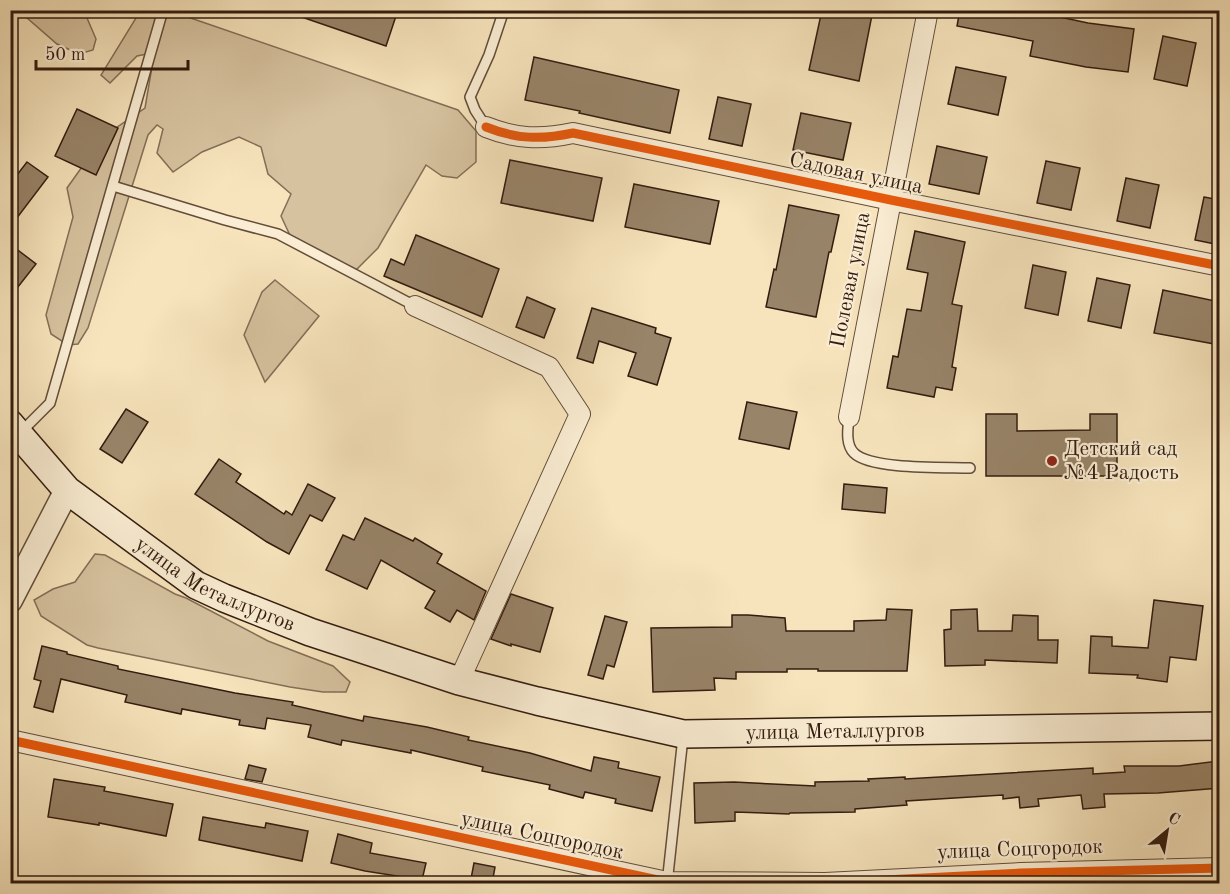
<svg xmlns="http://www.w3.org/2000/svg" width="1230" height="894" viewBox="0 0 1230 894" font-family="'Old Standard TT',serif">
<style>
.green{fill:#d6c29f;stroke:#846e57;stroke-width:1.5}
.building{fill:#988469;stroke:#321b0f;stroke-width:1.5}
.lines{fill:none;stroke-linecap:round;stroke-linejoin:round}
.service-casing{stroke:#634d3a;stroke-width:12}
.minor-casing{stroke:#634d3a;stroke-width:22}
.tertiary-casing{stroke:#634d3a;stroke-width:27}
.secondary-casing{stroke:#321b0f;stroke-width:30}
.service{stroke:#faedd3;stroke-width:9}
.minor{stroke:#faedd3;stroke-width:20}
.tertiary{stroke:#faedd3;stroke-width:24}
.secondary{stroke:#faedd3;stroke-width:27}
.cycleway-casing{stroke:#faedd3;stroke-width:13}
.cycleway{stroke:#e8590c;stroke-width:9}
.poi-dot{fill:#8f2418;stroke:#faedd3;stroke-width:2}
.labels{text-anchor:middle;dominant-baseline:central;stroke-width:4.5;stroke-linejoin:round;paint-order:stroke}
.street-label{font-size:21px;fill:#321b0f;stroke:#faedd3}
.poi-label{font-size:21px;fill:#321b0f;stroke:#faedd3;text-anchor:start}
</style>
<rect width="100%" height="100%" fill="#f7e4bc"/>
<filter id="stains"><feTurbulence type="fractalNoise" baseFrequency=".00333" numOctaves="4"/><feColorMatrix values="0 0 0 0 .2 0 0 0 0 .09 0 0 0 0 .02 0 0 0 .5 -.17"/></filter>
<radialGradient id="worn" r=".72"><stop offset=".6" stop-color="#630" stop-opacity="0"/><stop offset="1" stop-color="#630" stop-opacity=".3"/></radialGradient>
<g class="green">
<polygon points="19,11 84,11 96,39 93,50 79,54 57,44"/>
<polygon points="164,11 176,11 182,15 458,110 476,131 476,162 457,178 442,176 426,165 378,248 352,274 294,244 281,216 291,194 268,174 261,147 239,137 202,152 173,172 157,153 163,129 157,125 148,135 88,328 78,344 68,345 51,334 46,315 73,217 67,188 104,136 145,108 153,61 147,54 137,56 110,83 101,75 139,13 155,15"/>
<polygon points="275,280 319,316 265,382 244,335 262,292"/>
<polygon points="95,554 105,555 175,594 186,598 268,641 333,666 350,682 346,692 323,692 290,687 98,648 87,645 41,616 34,600 53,589 75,582"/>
</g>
<g class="building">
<polygon points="291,10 398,10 386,46 290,13"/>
<polygon points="822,10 873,10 859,81 809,70"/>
<polygon points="960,10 1027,10 1088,23 1134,29 1128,72 1086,67 1030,56 1033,41 957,26"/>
<polygon points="1163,36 1196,43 1187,86 1154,79"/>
<polygon points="534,57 679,90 670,133 579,113 580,111 525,100"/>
<polygon points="956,67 1006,77 998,115 948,104"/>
<polygon points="718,97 751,104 742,146 709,139"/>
<polygon points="77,109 118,128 96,175 55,156"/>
<polygon points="801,113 851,123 843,160 793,150"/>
<polygon points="937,146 987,157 979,194 929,184"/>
<polygon points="510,160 602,178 593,221 501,203"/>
<polygon points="1046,161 1080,168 1071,210 1037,203"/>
<polygon points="27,162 48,177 10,227 10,184"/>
<polygon points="1126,178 1159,185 1150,228 1117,221"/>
<polygon points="634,184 719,201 710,244 625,227"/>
<polygon points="1204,197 1220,200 1220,245 1195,240"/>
<polygon points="789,205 839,215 831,252 829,252 816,317 766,307 774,269 776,270"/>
<polygon points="915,231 965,242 952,304 962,306 952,367 956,368 952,390 936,387 934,397 887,388 893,356 898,357 907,309 921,311 928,273 907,269"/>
<polygon points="416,235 499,269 482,317 384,276 391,259 404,265"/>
<polygon points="10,244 36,264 10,297"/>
<polygon points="1033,265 1066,272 1058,315 1025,308"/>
<polygon points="1097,278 1130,285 1121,328 1088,321"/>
<polygon points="1163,290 1220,302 1220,345 1154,333"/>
<polygon points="527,297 555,309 544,338 516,327"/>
<polygon points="592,308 656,328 655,333 671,338 657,385 628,376 636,353 599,341 593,363 577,358"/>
<polygon points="747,402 797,412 789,449 739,439"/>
<polygon points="126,409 148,422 122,463 100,449"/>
<polygon points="986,414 1017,414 1017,431 1090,430 1090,414 1117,414 1117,476 986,476"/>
<polygon points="219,459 241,474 236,482 284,514 286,511 292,515 308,484 335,498 322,521 310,515 289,554 267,542 195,494"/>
<polygon points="844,484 887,488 885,513 842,509"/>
<polygon points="365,518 413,541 415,538 442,554 437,563 486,591 474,620 457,610 450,622 425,608 435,591 381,560 367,589 326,570 343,535 354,540"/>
<polygon points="511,594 553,608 540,652 511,644 511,646 491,639"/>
<polygon points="1154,600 1203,606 1196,660 1170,657 1167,682 1137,678 1138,675 1089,673 1091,636 1112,637 1112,646 1148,648"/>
<polygon points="887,609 912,610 907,671 818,671 818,669 787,669 787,672 736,672 736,679 714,678 715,690 653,692 651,628 732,627 732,615 748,615 785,618 786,631 854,631 854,621 886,620"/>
<polygon points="977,609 978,631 1012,631 1013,615 1038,616 1038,640 1058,640 1057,663 985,660 985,665 945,666 944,630 951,629 951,610"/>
<polygon points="605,616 627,622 614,667 607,665 603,679 588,675"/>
<polygon points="42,646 67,652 67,654 118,666 118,669 235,693 293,702 292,705 363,721 364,716 427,727 469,737 468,740 530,753 591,771 594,757 619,762 618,768 660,777 652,811 615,803 616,799 585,792 583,798 549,789 550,785 482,771 483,767 411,750 411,753 342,740 341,745 308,737 311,725 267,718 265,729 239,725 240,720 182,709 181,714 125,702 127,695 61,679 53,712 34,707 41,681 34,679"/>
<polygon points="1218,761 1220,788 1158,793 1104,794 1105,807 1083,809 1081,795 1038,799 1039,806 1020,808 1019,797 1003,799 1003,795 906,801 907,805 855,809 855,812 790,813 789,814 735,812 735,821 695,823 694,783 734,782 815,786 815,782 869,781 868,779 905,777 905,779 1093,768 1093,774 1125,772 1124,766 1179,766"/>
<polygon points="249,765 266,769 262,782 245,779"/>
<polygon points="54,779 105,787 104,791 173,804 166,836 99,823 99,825 48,817"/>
<polygon points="203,817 265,828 266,823 308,831 302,861 199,840"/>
<polygon points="338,834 372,843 370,853 426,863 422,880 365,871 331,863"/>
<polygon points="474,863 495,867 492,884 470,884"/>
</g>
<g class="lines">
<g class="service-casing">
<g id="service">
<polyline points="486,127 475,110 470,97 489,55 504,10"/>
<polyline points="113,186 225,220 278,234 415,306"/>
<path d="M849,417C848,428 845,444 854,453C871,470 946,467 970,468"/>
<polyline points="21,432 50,403 163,10"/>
<polyline points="667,884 683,737"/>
</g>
</g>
<g class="minor-casing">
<g id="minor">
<path d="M486,127C516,139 541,140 573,133L891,200L1220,266"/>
<polyline points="415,306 549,367 580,414 459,681"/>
<polyline points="849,417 928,10"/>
<polyline points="10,740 667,882 825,883 1021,873 1220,868"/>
</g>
</g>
<g class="tertiary-casing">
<polyline id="tertiary" points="10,600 67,490"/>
</g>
<g class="secondary-casing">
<g id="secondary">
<path id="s1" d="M10,424L67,490L196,585L224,598L310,632L459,681L537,701L683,734L1220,726"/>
</g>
</g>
<use href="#service" class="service"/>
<use href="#minor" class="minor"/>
<use href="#tertiary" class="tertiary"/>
<use href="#secondary" class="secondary"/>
<g class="cycleway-casing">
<g id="cycleway">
<path d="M486,127C516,139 541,140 573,133L891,200L1220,266"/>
<polyline points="10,740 667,882 825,883 1021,873 1220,868"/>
</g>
</g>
<use href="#cycleway" class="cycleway"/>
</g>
<circle class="poi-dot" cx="1052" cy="461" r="6"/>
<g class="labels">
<g class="street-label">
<text transform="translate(856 174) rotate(12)">Садовая улица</text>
<text transform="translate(851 280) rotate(-79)">Полевая улица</text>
<text stroke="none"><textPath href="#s1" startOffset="264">улица Металлургов</textPath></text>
<text stroke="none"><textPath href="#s1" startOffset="910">улица Металлургов</textPath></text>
<text transform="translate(542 836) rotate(12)">улица Соцгородок</text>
<text transform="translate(1020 850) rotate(-2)">улица Соцгородок</text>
</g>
<g class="poi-label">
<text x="1064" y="449">Детский сад<tspan x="1064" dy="24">№4 Радость</tspan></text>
</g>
</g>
<rect width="1230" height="894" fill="none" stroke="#f7e4bc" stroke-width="36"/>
<rect x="12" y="12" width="1206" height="870" fill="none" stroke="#321b0f" stroke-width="3"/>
<rect x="18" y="18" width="1194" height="858" fill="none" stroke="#321b0f" stroke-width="1.5"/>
<g transform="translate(1167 831) rotate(30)" stroke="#faedd3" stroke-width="4.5" paint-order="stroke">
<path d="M0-4.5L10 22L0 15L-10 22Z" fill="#321b0f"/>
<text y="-9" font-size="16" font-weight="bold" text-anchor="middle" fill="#321b0f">С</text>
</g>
<path d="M36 60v9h152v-9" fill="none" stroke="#321b0f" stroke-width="3"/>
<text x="45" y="60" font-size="18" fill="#321b0f" stroke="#faedd3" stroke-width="4.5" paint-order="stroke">50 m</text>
<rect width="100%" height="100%" filter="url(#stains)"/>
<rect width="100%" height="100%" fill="url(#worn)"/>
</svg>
